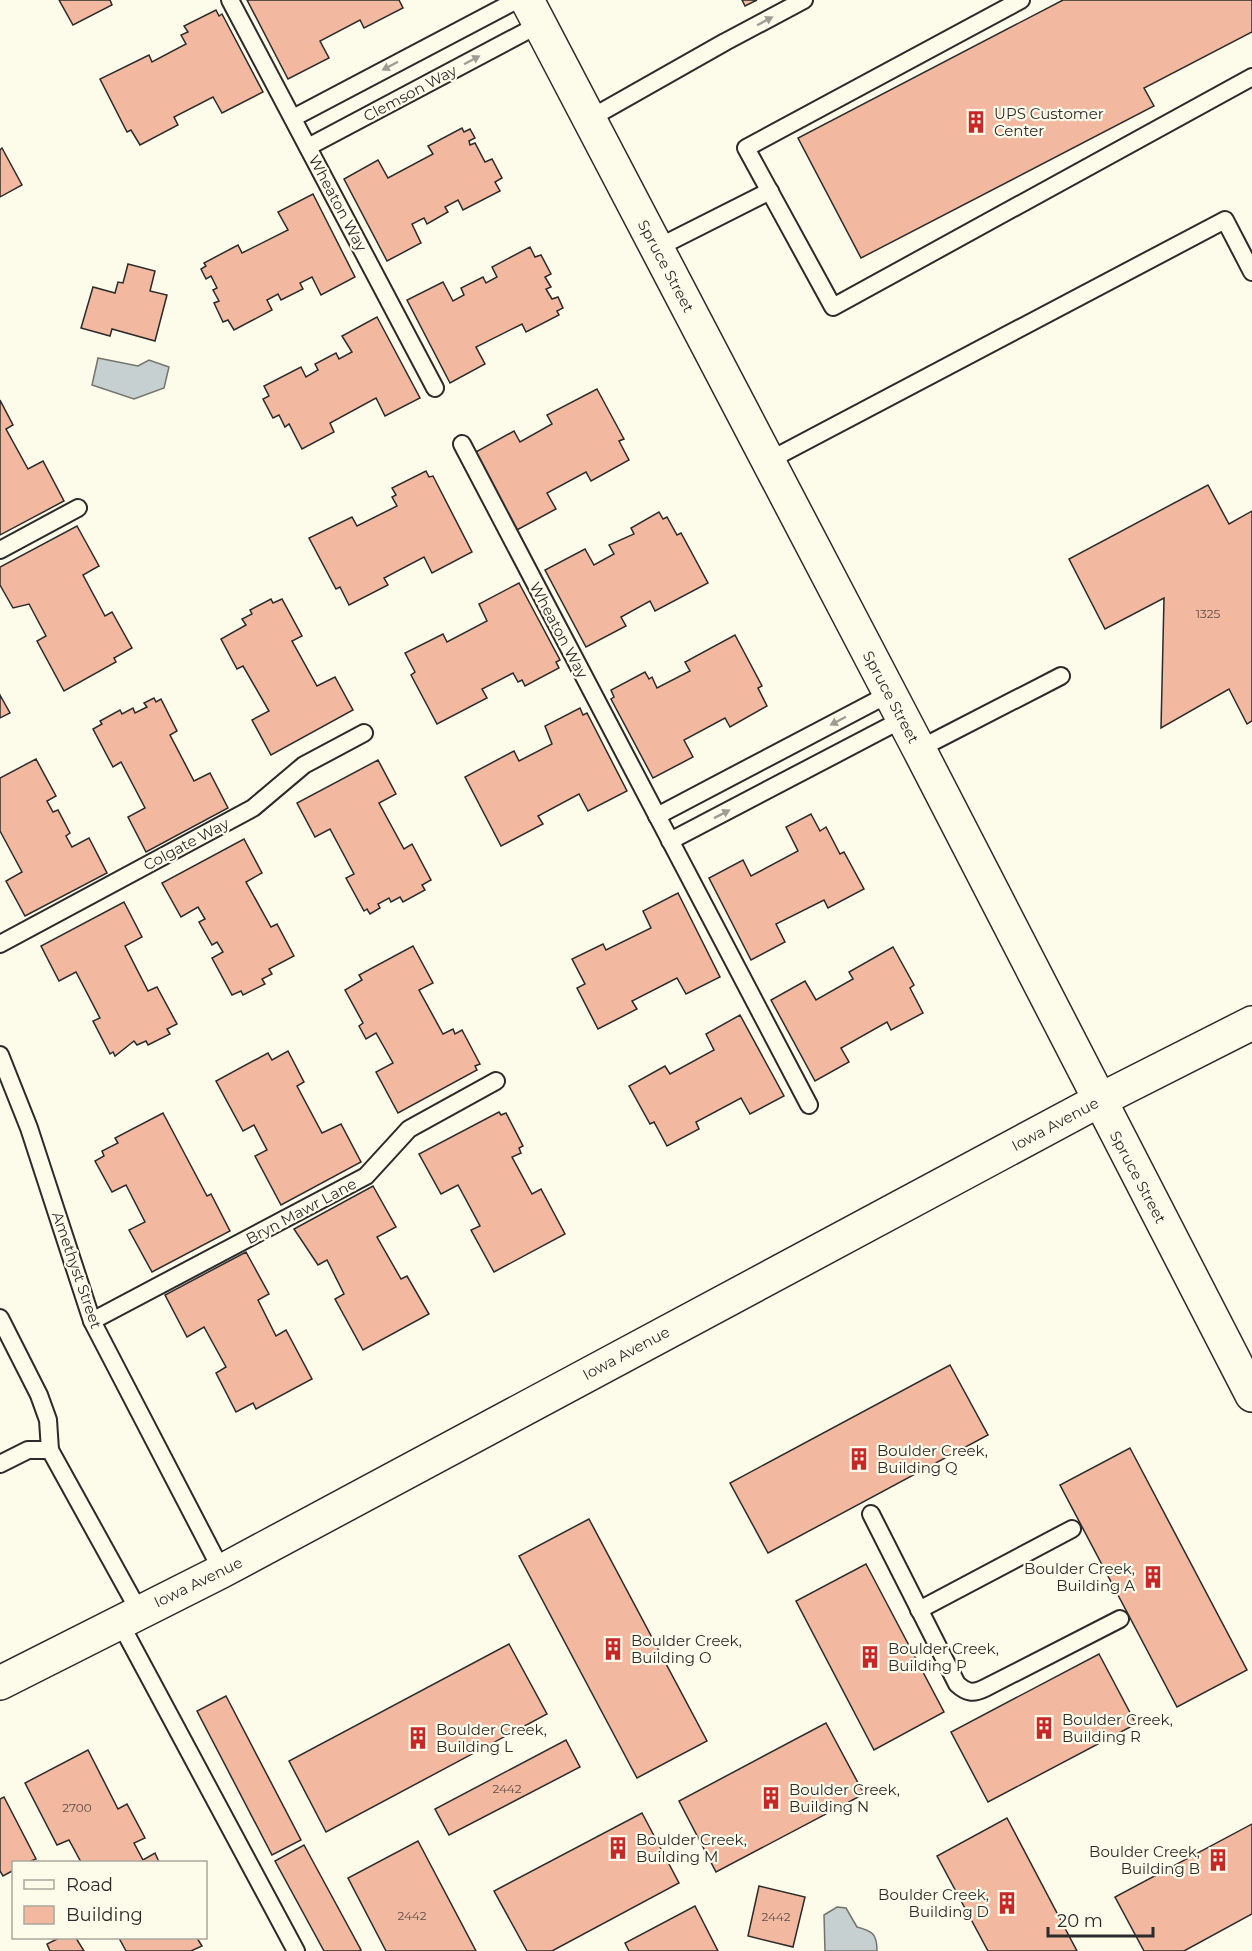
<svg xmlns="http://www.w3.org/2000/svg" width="1252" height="1951" viewBox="0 0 1252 1951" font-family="Montserrat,sans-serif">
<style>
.water{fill:#c7d0d0;stroke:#74746e;stroke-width:1.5}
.building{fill:#f2b8a0;stroke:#2b2b2b;stroke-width:1.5}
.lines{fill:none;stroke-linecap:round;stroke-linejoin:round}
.lane-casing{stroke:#2b2b2b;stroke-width:20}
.secondary-casing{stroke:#2b2b2b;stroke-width:36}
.primary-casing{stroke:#2b2b2b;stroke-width:36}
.lane{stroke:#fdfbea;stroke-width:16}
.secondary{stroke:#fdfbea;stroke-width:33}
.primary{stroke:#fdfbea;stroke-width:33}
.oneway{fill:#9e9d94}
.labels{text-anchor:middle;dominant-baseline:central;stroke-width:4.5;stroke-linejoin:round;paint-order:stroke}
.number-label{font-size:12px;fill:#5d4e48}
.street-label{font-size:15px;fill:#2b2b2b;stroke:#fdfbea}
.poi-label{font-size:15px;fill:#2b2b2b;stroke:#fdfbea;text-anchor:start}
</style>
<rect width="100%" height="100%" fill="#fdfbea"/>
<g class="water">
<polygon points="98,358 138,366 149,360 169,367 164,388 134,399 92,385"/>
<path d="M837,1907L846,1908L857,1927C872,1931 877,1933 877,1951H825L824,1915Z"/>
</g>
<g class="building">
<polygon points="59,0 110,0 112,5 73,25"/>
<polygon points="247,0 399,0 403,8 364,28 360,20 320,41 329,58 288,79"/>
<polygon points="742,0 757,0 745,6"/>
<polygon points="1063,0 1252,0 1252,32 1144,88 1154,106 861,258 798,138"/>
<polygon points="216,10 219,16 222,14 263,92 222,113 213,97 174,117 178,125 140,145 131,130 127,132 100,79 149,55 152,62 186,44 181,35 188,32 184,26"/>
<polygon points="462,128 464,132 470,129 475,138 469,141 470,145 475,143 485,162 492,159 502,178 495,182 500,191 463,210 458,200 445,207 448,212 427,224 424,218 412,224 421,243 387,261 344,179 378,160 388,178 433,154 428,146"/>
<polygon points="2,148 22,185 0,197 0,150"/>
<polygon points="313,194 355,277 321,295 312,277 300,283 303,289 281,300 278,294 267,300 272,310 234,330 228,320 223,322 214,303 219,301 213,290 217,288 211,276 206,279 201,269 206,266 204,263 238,245 242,253 288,230 278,212"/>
<polygon points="530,247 535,257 541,255 551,274 545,277 551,287 546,289 552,299 558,297 563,308 557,311 559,315 526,332 522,324 476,347 485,364 450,383 407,300 443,282 453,301 464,295 461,288 483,277 486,283 497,277 492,267"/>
<polygon points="128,264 155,271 150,291 167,295 155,341 112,329 110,336 81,328 93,287 115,293 118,282 123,283"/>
<polygon points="377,317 420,398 385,416 376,398 330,423 334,432 302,449 289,424 285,427 279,415 273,418 263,399 269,396 264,386 301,367 306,377 318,370 315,364 336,353 339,359 352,352 342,336"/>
<polygon points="597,389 624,439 619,441 629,460 591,481 586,472 547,493 556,509 515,531 474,453 514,431 520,442 552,424 547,415"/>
<polygon points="0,400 13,425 6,429 28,469 43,461 64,501 0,535"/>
<polygon points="426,471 429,477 433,476 472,552 432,573 424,557 384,578 388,585 349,605 340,587 336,589 309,538 352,517 357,526 397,506 392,497 396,495 392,488"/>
<polygon points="1208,485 1229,524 1252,511 1252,721 1247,724 1229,689 1161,728 1164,598 1105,629 1069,559"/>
<polygon points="659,512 663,519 667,517 677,535 681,533 708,583 655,611 650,601 621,617 626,626 586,647 545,570 585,549 594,565 614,554 609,545 634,534 631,528"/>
<polygon points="77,526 99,566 83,575 105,616 112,612 132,648 114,658 116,662 64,691 37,641 46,636 29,604 13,608 0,585 0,567"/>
<polygon points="519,583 560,660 556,662 559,668 525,686 522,680 518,682 513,673 482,689 487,698 437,724 411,675 415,672 405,653 443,634 447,642 487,621 479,604"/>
<polygon points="271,599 273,603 282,599 302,636 292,641 317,686 335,677 353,710 271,755 252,720 269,711 243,666 237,669 221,639 246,625 242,619 252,614 250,610"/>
<polygon points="735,635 762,686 758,688 767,706 730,727 725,718 684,740 693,757 653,778 611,699 614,697 611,690 645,672 649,679 652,677 657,688 690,671 685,662"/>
<polygon points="0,695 10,713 0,718"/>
<polygon points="154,698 156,702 161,699 177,731 170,735 194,781 210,773 228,808 146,852 128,817 145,808 121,762 113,767 93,729 102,724 100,721 120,710 122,714 133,708 135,713 147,707 144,703"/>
<polygon points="580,708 583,715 587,713 627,791 588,811 579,794 538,816 543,824 501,846 465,777 514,751 519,761 552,744 545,726"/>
<polygon points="36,759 56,796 47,801 53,812 58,810 70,833 66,836 72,847 89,838 107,873 25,916 6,881 22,872 0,831 0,778"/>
<polygon points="378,760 396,794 379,803 404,849 412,844 431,880 422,885 425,890 403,902 400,897 391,902 389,898 378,904 380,908 370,914 367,909 364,911 346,878 354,874 330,829 315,837 297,803"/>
<polygon points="811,814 820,831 826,827 840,854 844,852 864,889 828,908 824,900 776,924 785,942 751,960 709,878 743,860 751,876 798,851 786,827"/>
<polygon points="244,839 262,873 246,882 271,927 277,924 294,956 269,969 272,974 262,979 265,984 243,995 241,991 232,995 212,958 223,952 217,942 212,945 199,922 205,919 198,907 181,917 162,883"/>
<polygon points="678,893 720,977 686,994 677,978 632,1001 637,1009 598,1029 577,988 585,984 572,959 603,944 606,950 651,928 643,911"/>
<polygon points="124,902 142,937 125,946 148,991 157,987 177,1024 167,1029 170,1034 148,1045 146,1041 137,1045 134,1041 115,1056 113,1052 110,1054 93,1021 100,1018 76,972 59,981 41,946"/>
<polygon points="413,946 433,983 419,990 443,1034 453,1029 455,1034 462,1030 480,1064 475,1066 477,1070 398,1113 376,1072 393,1063 376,1033 366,1039 359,1026 363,1023 345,990 362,980 359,975"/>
<polygon points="893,947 914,985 910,988 923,1013 891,1030 887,1022 841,1048 849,1062 815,1081 771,1000 805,981 816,1000 853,979 849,972"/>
<polygon points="740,1015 784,1096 750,1114 741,1098 696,1122 699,1129 667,1146 654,1122 650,1124 629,1086 665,1066 670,1074 714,1050 706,1034"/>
<polygon points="288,1051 304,1082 297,1086 322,1133 341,1124 361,1162 281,1205 255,1156 267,1150 254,1125 243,1131 216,1081 268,1053 272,1060"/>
<polygon points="499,1112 501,1115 506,1113 523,1146 519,1148 521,1153 512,1157 532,1194 541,1189 565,1234 494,1272 471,1230 480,1226 458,1185 441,1194 419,1154"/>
<polygon points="163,1113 207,1196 211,1194 230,1231 152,1272 129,1230 145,1222 126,1185 112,1192 95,1161 104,1156 102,1151 118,1143 115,1138"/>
<polygon points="373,1186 396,1227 377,1237 401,1279 407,1276 429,1314 363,1350 335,1299 344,1294 327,1260 318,1265 294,1229"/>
<polygon points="246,1252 269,1294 258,1300 276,1336 286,1330 312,1379 256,1409 253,1403 236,1412 216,1373 226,1367 204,1327 187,1337 165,1295"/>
<polygon points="950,1365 988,1435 768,1553 730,1483"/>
<polygon points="1130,1448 1247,1670 1177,1707 1060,1485"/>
<polygon points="589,1519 707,1741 637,1778 519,1556"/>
<polygon points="866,1564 944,1712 874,1750 796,1601"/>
<polygon points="509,1644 547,1714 326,1832 289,1761"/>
<polygon points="1099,1654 1136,1724 988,1802 951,1732"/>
<polygon points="226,1696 301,1840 272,1855 197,1711"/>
<polygon points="826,1723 864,1794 716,1872 679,1801"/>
<polygon points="566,1740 580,1767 449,1835 435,1809"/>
<polygon points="88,1750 118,1809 127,1804 145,1838 134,1843 143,1860 155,1853 159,1862 81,1862 69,1840 57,1845 25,1783"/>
<polygon points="4,1797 36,1859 29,1862 14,1862 14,1870 3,1876 0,1871 0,1799"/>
<polygon points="642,1813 679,1883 552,1951 527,1951 494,1891"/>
<polygon points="1007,1818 1077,1951 988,1951 937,1856"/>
<polygon points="1252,1824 1252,1914 1184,1951 1144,1951 1115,1897"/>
<polygon points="418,1841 476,1951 386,1951 348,1878"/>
<polygon points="304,1845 361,1950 359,1951 324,1951 275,1861"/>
<polygon points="759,1886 805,1897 793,1947 748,1936"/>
<polygon points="695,1906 718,1951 629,1951 625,1943"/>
<polygon points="59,1938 76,1938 84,1951 50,1951 47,1944"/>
<polygon points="119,1938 197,1938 202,1946 191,1951 126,1951"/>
</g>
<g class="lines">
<g class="lane-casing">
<g id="lane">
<polyline points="230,0 435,388"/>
<polyline points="1021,0 746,148 833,307 1252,77"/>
<polyline points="293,118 517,0"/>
<polyline points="589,119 725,42 804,0"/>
<polyline points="308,147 540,24"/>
<polyline points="657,248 770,191"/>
<polyline points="462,444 809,1105"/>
<polyline points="768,461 1225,220 1252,272"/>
<polyline points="0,550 78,508"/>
<polyline points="919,749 1061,676"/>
<polyline points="657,816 889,694"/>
<polyline points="670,841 903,719"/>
<polyline points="0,944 253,808 304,765 364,733"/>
<polyline points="0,1055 29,1128 92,1321 222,1571"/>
<polyline points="0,1318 39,1395 48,1420 50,1450"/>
<polyline points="92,1321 366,1176 409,1129 496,1081"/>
<polyline points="0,1464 28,1450 50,1450 139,1611"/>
<path d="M871,1514L957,1684C967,1693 973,1694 985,1688L1120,1619"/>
<polyline points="919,1610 1072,1529"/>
<polyline points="119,1621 296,1951"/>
</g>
</g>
<g class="secondary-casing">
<polyline id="secondary" points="527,0 919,749 1252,1395"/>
</g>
<g class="primary-casing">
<polyline id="primary" points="0,1683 222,1571 1098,1101 1252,1023"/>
</g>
<use href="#lane" class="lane"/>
<use href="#secondary" class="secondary"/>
<use href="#primary" class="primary"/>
</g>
<defs><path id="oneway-solid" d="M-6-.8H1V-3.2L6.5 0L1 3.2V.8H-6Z" transform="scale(1.5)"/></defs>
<g class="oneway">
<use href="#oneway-solid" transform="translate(765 21) rotate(-28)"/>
<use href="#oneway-solid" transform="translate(472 60) rotate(-28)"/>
<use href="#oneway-solid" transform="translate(390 66) rotate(152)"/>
<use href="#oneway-solid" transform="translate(838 721) rotate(152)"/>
<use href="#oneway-solid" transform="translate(722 814) rotate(-27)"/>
</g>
<defs>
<g id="building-bare" transform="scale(1.8)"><path d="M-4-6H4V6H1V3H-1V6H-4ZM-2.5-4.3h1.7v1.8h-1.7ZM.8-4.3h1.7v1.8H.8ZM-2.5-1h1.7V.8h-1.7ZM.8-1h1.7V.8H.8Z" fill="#c62828" stroke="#fdfbea" stroke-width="2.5" paint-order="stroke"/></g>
</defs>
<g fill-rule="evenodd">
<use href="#building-bare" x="976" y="122"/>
<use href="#building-bare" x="859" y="1459"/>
<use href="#building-bare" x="1153" y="1577"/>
<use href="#building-bare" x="613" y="1649"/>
<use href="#building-bare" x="870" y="1657"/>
<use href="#building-bare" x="1044" y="1728"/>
<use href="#building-bare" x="418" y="1738"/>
<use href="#building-bare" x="771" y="1798"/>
<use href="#building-bare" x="618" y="1848"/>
<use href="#building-bare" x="1218" y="1860"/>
<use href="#building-bare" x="1007" y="1903"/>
</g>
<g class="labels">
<g class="number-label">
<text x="1208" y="613">1325</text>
<text x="507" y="1788">2442</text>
<text x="77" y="1807">2700</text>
<text x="412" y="1915">2442</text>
<text x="776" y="1916">2442</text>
</g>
<g class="street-label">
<text transform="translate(410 93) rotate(-28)">Clemson Way</text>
<text transform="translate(338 203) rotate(62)">Wheaton Way</text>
<text transform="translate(666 266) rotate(62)">Spruce Street</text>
<text transform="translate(559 630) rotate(62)">Wheaton Way</text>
<text transform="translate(891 697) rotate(62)">Spruce Street</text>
<text transform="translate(186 844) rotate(-28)">Colgate Way</text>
<text transform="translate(1055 1124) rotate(-28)">Iowa Avenue</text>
<text transform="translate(1138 1177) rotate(62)">Spruce Street</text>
<text transform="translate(301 1211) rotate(-28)">Bryn Mawr Lane</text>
<text transform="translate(77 1270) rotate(71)">Amethyst Street</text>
<text transform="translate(626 1353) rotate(-28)">Iowa Avenue</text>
<text transform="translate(198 1582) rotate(-26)">Iowa Avenue</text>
</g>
<g class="poi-label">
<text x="994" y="113">UPS Customer<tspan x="994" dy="17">Center</tspan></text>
<text x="877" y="1450">Boulder Creek,<tspan x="877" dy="17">Building Q</tspan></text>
<text x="1135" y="1568" text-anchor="end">Boulder Creek,<tspan x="1135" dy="17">Building A</tspan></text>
<text x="631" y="1640">Boulder Creek,<tspan x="631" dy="17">Building O</tspan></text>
<text x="888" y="1648">Boulder Creek,<tspan x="888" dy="17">Building P</tspan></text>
<text x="1062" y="1719">Boulder Creek,<tspan x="1062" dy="17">Building R</tspan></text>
<text x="436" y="1729">Boulder Creek,<tspan x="436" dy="17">Building L</tspan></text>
<text x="789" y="1789">Boulder Creek,<tspan x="789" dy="17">Building N</tspan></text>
<text x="636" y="1839">Boulder Creek,<tspan x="636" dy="17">Building M</tspan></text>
<text x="1200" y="1851" text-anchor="end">Boulder Creek,<tspan x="1200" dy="17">Building B</tspan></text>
<text x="989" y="1894" text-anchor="end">Boulder Creek,<tspan x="989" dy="17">Building D</tspan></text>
</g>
</g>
<rect x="12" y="1861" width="195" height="78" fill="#fdfbea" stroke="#a9a89e" stroke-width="1.5"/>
<rect x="24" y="1880" width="30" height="9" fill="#fdfbea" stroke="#a9a89e" stroke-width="1.5"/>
<text x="66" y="1891" font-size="18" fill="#2b2b2b">Road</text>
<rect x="24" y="1906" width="30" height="18" fill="#f2b8a0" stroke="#a9a89e" stroke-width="1.5"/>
<text x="66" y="1921" font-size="18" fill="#2b2b2b">Building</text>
<path d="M1048 1927v9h105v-9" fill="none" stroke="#2b2b2b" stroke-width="3"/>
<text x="1057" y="1927" font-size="18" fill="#2b2b2b" stroke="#fdfbea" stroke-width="4.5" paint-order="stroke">20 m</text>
</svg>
